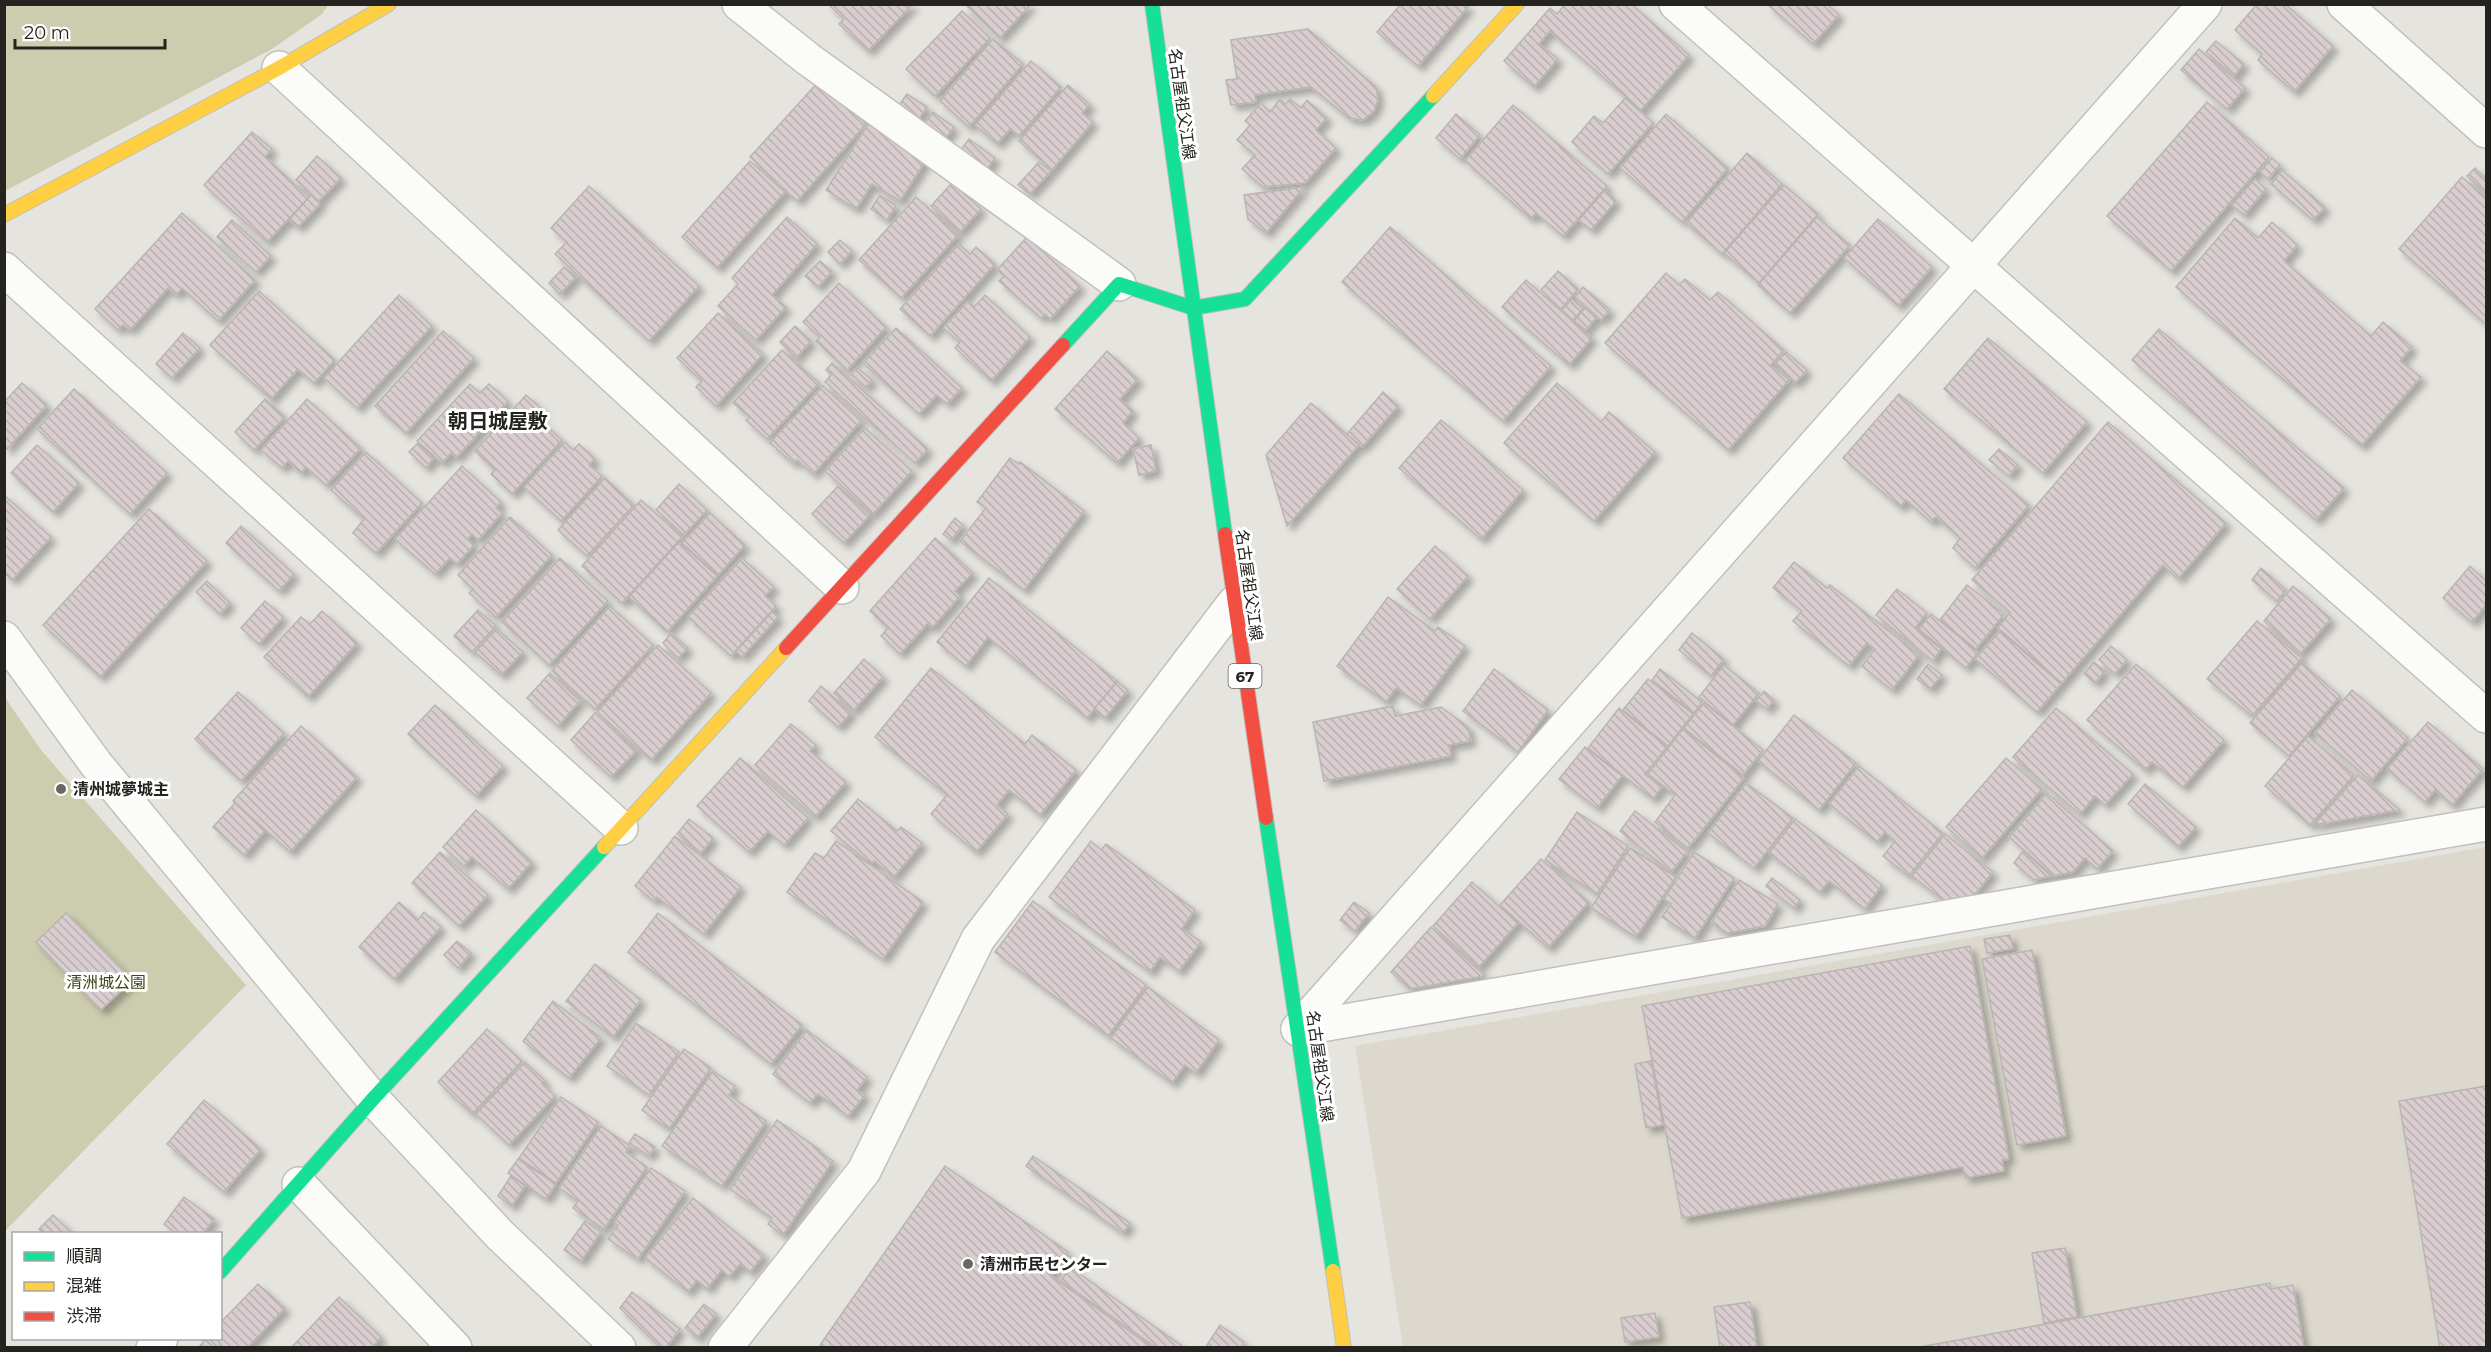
<svg xmlns="http://www.w3.org/2000/svg" width="2491" height="1352" viewBox="0 0 2491 1352" font-family="Montserrat,'Noto Sans JP',sans-serif">
<style>
.built{fill:#dcd8cd}
.green{fill:#cccdaf}
.building{fill:url(#building-back-hatch);stroke:#b8b5b3;stroke-width:1.5;filter:url(#shadow)}
.lines{fill:none;stroke-linecap:round;stroke-linejoin:round}
.street-casing{stroke:#c1c0bb;stroke-width:36}
.fast-casing{stroke:#c1c0bb;stroke-width:16}
.slow-casing{stroke:#c1c0bb;stroke-width:16}
.jam-casing{stroke:#c1c0bb;stroke-width:16}
.street{stroke:#fbfbfa;stroke-width:33}
.fast{stroke:#16e098;stroke-width:14}
.slow{stroke:#ffcf43;stroke-width:14}
.jam{stroke:#f24e42;stroke-width:14}
.poi-dot{fill:#686762;stroke:#fff;stroke-width:2}
.labels{text-anchor:middle;dominant-baseline:central;stroke-width:6;stroke-linejoin:round;paint-order:stroke}
.shield{fill:#fff;stroke:#666562;stroke-width:1.5}
.shield-label{font-size:15px;font-weight:bold;fill:#24231f}
.street-label{font-size:16px;fill:#24231f;stroke:#fff}
.poi-label{font-size:16px;font-weight:bold;fill:#24231f;stroke:#fff;text-anchor:start}
.park-label{font-size:16px;fill:#424518;stroke:#fff}
.quarter-label{font-size:20px;font-weight:bold;fill:#24231f;stroke:#fff}
</style>
<defs>
<pattern id="building-back-hatch" width="6" height="6" patternUnits="userSpaceOnUse" patternTransform="scale(1.5)"><rect width="6" height="6" fill="#d9cdd0"/><path d="M-1 5l2 2M0 0l6 6M5-1l2 2" fill="none" stroke="#bab0b2"/></pattern>
<filter id="shadow"><feDropShadow dx="5.5" dy="5.5" stdDeviation="3" flood-color="#0004"/></filter>
</defs>
<rect width="100%" height="100%" fill="#e6e4de"/>
<polygon class="built" points="2486,847 2486,1347 1403,1347 1355,1046"/>
<g class="green">
<polygon points="5,4 328,4 328,5 322,14 272,49 5,191"/>
<polygon points="4,696 41,750 246,985 5,1231"/>
</g>
<g class="building">
<polygon points="828,4 913,4 868,51 839,24 844,19"/>
<polygon points="965,4 1031,4 1000,38"/>
<polygon points="1401,4 1465,4 1468,7 1418,66 1377,32"/>
<polygon points="1565,4 1631,4 1689,55 1641,110 1550,31 1539,44 1558,59 1534,87 1504,61 1550,8 1557,14"/>
<polygon points="1767,4 1827,4 1839,15 1813,44"/>
<polygon points="2257,4 2285,4 2333,46 2294,92 2258,60 2262,54 2235,30"/>
<polygon points="962,11 990,38 935,96 906,69"/>
<polygon points="1308,29 1376,87 1378,100 1374,111 1363,120 1349,118 1311,87 1255,95 1256,102 1231,105 1226,80 1237,79 1231,40"/>
<polygon points="993,39 1023,64 969,127 940,101"/>
<polygon points="2216,41 2244,64 2234,76 2206,52"/>
<polygon points="2199,49 2245,88 2227,109 2181,70"/>
<polygon points="1031,61 1061,87 1019,136 1010,129 997,144 975,125"/>
<polygon points="819,81 866,124 797,201 750,157"/>
<polygon points="1068,85 1090,105 1082,113 1093,122 1052,170 1019,141"/>
<polygon points="907,94 927,107 917,122 897,108"/>
<polygon points="1625,98 1653,123 1608,174 1572,142 1594,116 1603,123"/>
<polygon points="1280,99 1285,104 1290,99 1301,108 1307,100 1327,118 1316,130 1336,148 1305,183 1263,187 1242,169 1255,155 1237,140 1250,125 1245,121 1261,103 1270,112"/>
<polygon points="2207,102 2269,157 2171,271 2107,216"/>
<polygon points="1513,105 1607,186 1563,236 1536,213 1531,219 1465,161"/>
<polygon points="933,112 954,127 945,139 924,124"/>
<polygon points="1456,114 1480,135 1460,159 1436,138"/>
<polygon points="1666,114 1728,168 1682,222 1620,168"/>
<polygon points="869,123 926,160 900,201 872,184 856,209 826,190"/>
<polygon points="252,132 272,149 265,157 309,197 267,242 204,185"/>
<polygon points="969,139 995,158 986,171 959,152"/>
<polygon points="1747,153 1782,184 1722,254 1686,223"/>
<polygon points="317,156 341,178 319,201 296,180"/>
<polygon points="2272,158 2280,165 2268,179 2260,172"/>
<polygon points="750,161 785,192 717,268 682,237"/>
<polygon points="1039,162 1051,171 1030,194 1018,185"/>
<polygon points="2475,168 2486,179 2486,193 2467,176"/>
<polygon points="2282,170 2325,207 2313,220 2271,184"/>
<polygon points="2462,177 2486,198 2486,324 2399,249"/>
<polygon points="2255,179 2266,189 2244,215 2232,205"/>
<polygon points="952,183 981,209 960,232 931,206"/>
<polygon points="1784,185 1818,214 1759,283 1724,253"/>
<polygon points="589,186 699,286 649,341 555,254 567,242 551,228"/>
<polygon points="1304,187 1266,233 1248,219 1244,195"/>
<polygon points="1605,190 1616,201 1591,230 1579,220"/>
<polygon points="311,195 320,204 298,227 289,220"/>
<polygon points="880,195 896,206 887,220 871,209"/>
<polygon points="916,197 958,235 901,298 859,260"/>
<polygon points="182,213 255,280 218,321 182,288 176,295 168,288 130,330 123,325 118,330 95,309"/>
<polygon points="787,217 817,244 772,295 786,307 756,340 718,306 738,284 732,278"/>
<polygon points="1817,217 1850,245 1790,313 1758,285"/>
<polygon points="2235,218 2258,238 2272,222 2297,245 2284,261 2371,336 2383,322 2412,347 2400,361 2421,377 2361,446 2176,287"/>
<polygon points="1878,219 1932,267 1898,306 1844,258"/>
<polygon points="232,220 271,256 256,272 217,237"/>
<polygon points="1390,227 1551,366 1503,421 1342,282"/>
<polygon points="1027,237 1080,286 1050,319 1045,314 1041,318 999,281 1004,276 997,270"/>
<polygon points="840,240 852,251 840,264 828,252"/>
<polygon points="959,244 970,254 976,247 995,264 930,336 900,309"/>
<polygon points="820,261 832,271 818,287 805,276"/>
<polygon points="564,267 576,277 560,294 549,283"/>
<polygon points="1558,271 1578,289 1561,309 1541,290"/>
<polygon points="1666,273 1679,285 1685,279 1710,300 1718,292 1784,350 1771,365 1789,380 1728,450 1605,343"/>
<polygon points="1526,280 1592,338 1569,365 1502,307"/>
<polygon points="839,283 886,327 847,370 816,341 820,337 803,322"/>
<polygon points="1583,287 1610,310 1601,320 1575,297"/>
<polygon points="259,291 335,360 314,383 298,369 271,399 210,345"/>
<polygon points="399,295 432,326 357,408 324,378"/>
<polygon points="985,295 1030,337 991,381 955,348 960,342 943,328 968,301 974,307"/>
<polygon points="1572,299 1583,309 1573,320 1562,310"/>
<polygon points="1585,308 1596,318 1586,330 1574,321"/>
<polygon points="718,313 763,354 716,406 696,387 702,381 677,358"/>
<polygon points="795,326 811,341 796,358 780,342"/>
<polygon points="896,328 962,388 947,404 937,395 919,414 863,363"/>
<polygon points="2159,329 2344,488 2316,520 2132,360"/>
<polygon points="443,331 474,358 406,433 375,406"/>
<polygon points="183,333 200,348 172,378 156,364"/>
<polygon points="1988,338 2087,422 2043,473 1944,389"/>
<polygon points="782,350 819,383 767,439 746,420 750,417 733,403"/>
<polygon points="1107,351 1138,379 1120,399 1133,411 1123,423 1139,438 1117,463 1055,409"/>
<polygon points="1786,352 1807,370 1795,383 1775,364"/>
<polygon points="832,363 928,449 915,463 825,382 831,375 826,370"/>
<polygon points="858,368 872,380 866,387 851,374"/>
<polygon points="22,383 47,405 7,449 4,446 4,402"/>
<polygon points="1557,383 1601,422 1609,412 1655,452 1594,521 1504,443"/>
<polygon points="470,384 480,393 489,384 508,401 456,458 451,453 442,463 417,441"/>
<polygon points="823,386 861,421 813,474 797,460 793,463 770,443"/>
<polygon points="74,389 167,473 130,514 37,429"/>
<polygon points="1383,392 1398,406 1362,447 1347,434"/>
<polygon points="1899,394 2029,505 1975,568 1953,548 1960,538 1936,517 1931,522 1906,500 1900,507 1843,458"/>
<polygon points="526,395 543,410 536,417 562,440 512,494 491,474 495,470 475,451"/>
<polygon points="265,399 285,417 254,450 235,432"/>
<polygon points="307,399 361,448 326,485 306,467 301,473 288,461 282,468 261,450"/>
<polygon points="1311,403 1359,445 1287,526 1266,455"/>
<polygon points="1441,420 1523,490 1481,539 1399,468"/>
<polygon points="2108,422 2226,523 2178,579 2163,565 2062,683 1998,628 2010,612 1972,580"/>
<polygon points="865,428 912,471 873,514 825,471"/>
<polygon points="565,442 573,450 579,444 595,459 589,465 602,476 561,521 524,487"/>
<polygon points="418,443 434,458 426,468 409,452"/>
<polygon points="37,445 79,483 53,512 11,473"/>
<polygon points="1151,445 1156,471 1139,475 1133,449"/>
<polygon points="1999,449 2018,465 2009,476 1989,460"/>
<polygon points="366,452 422,503 376,553 353,533 364,519 331,490"/>
<polygon points="1010,458 1019,464 1020,462 1084,511 1024,590 960,541 986,508 977,502"/>
<polygon points="462,466 501,502 496,508 502,513 478,540 472,534 468,539 474,545 457,564 450,558 435,574 395,539"/>
<polygon points="605,478 634,505 587,556 558,530"/>
<polygon points="679,484 707,510 684,535 656,510"/>
<polygon points="838,486 870,515 844,543 812,514"/>
<polygon points="4,495 51,537 12,580 4,573"/>
<polygon points="641,500 682,537 622,603 582,566"/>
<polygon points="149,509 207,561 100,677 43,625"/>
<polygon points="710,513 745,545 718,575 682,543"/>
<polygon points="510,517 552,555 496,617 469,593 473,589 458,575"/>
<polygon points="955,518 963,525 951,540 943,534"/>
<polygon points="241,526 294,574 279,591 226,543"/>
<polygon points="935,538 973,573 955,591 960,596 932,628 927,624 900,654 881,636 888,628 870,611"/>
<polygon points="679,542 717,576 667,632 629,597"/>
<polygon points="1435,546 1468,576 1430,619 1397,589"/>
<polygon points="560,558 608,601 549,665 502,622"/>
<polygon points="742,558 774,587 765,596 776,606 731,656 688,617"/>
<polygon points="1794,562 1827,588 1830,585 1919,655 1892,690 1862,666 1875,649 1867,643 1849,666 1793,621 1802,611 1773,588"/>
<polygon points="2470,566 2486,581 2486,605 2472,622 2443,598"/>
<polygon points="2261,568 2286,590 2277,601 2252,580"/>
<polygon points="989,578 1117,681 1087,718 988,637 966,666 937,642"/>
<polygon points="207,581 230,603 220,614 196,592"/>
<polygon points="1967,585 2004,614 1976,649 1940,620"/>
<polygon points="2293,586 2331,619 2301,653 2264,621"/>
<polygon points="1897,589 1927,613 1915,628 1941,649 1933,661 1876,615"/>
<polygon points="1388,597 1435,631 1438,627 1465,646 1421,705 1396,688 1386,702 1337,666"/>
<polygon points="265,601 283,617 259,644 241,628"/>
<polygon points="610,606 653,645 595,709 552,671"/>
<polygon points="478,610 496,626 472,652 454,636"/>
<polygon points="322,611 357,643 308,697 264,657 301,617 310,624"/>
<polygon points="772,612 778,617 742,657 736,651"/>
<polygon points="1931,614 1978,652 1966,668 1919,629"/>
<polygon points="2257,621 2302,658 2252,716 2207,679"/>
<polygon points="497,629 523,652 501,675 475,652"/>
<polygon points="2000,631 2061,684 2037,712 1975,659"/>
<polygon points="671,633 688,648 678,658 663,643"/>
<polygon points="1692,633 1724,659 1711,676 1679,650"/>
<polygon points="658,645 711,693 651,760 597,712"/>
<polygon points="2111,646 2127,660 2115,674 2099,660"/>
<polygon points="864,659 883,677 854,710 834,693"/>
<polygon points="2094,662 2105,671 2095,683 2084,674"/>
<polygon points="2302,663 2340,696 2289,756 2250,723"/>
<polygon points="1928,664 1942,675 1930,689 1917,679"/>
<polygon points="2136,664 2224,740 2183,787 2152,762 2145,770 2087,720"/>
<polygon points="1724,665 1759,693 1733,725 1699,697"/>
<polygon points="931,668 1025,744 1032,735 1076,770 1040,815 1009,790 997,805 1008,814 976,852 931,814 947,795 875,737"/>
<polygon points="1494,669 1548,710 1518,752 1463,711"/>
<polygon points="1660,669 1702,702 1694,713 1652,680"/>
<polygon points="550,673 580,701 558,726 527,698"/>
<polygon points="1648,679 1693,714 1668,746 1623,710"/>
<polygon points="1117,682 1128,690 1105,718 1094,709"/>
<polygon points="821,686 851,713 838,727 809,701"/>
<polygon points="2352,690 2408,738 2371,781 2315,733"/>
<polygon points="1764,691 1774,700 1767,709 1756,701"/>
<polygon points="238,692 284,733 241,781 195,739"/>
<polygon points="1704,703 1763,750 1743,775 1684,728"/>
<polygon points="435,705 503,766 476,796 408,734"/>
<polygon points="1393,706 1395,716 1441,707 1468,727 1471,741 1449,745 1451,756 1324,781 1313,722"/>
<polygon points="1619,708 1667,747 1645,774 1662,787 1653,799 1588,748"/>
<polygon points="2056,708 2133,774 2105,805 2095,796 2080,814 2013,757"/>
<polygon points="595,713 636,751 611,777 571,740"/>
<polygon points="1794,715 1856,763 1819,810 1758,761"/>
<polygon points="2428,722 2483,769 2452,805 2435,790 2425,802 2387,769"/>
<polygon points="791,724 816,745 810,751 846,782 815,817 755,765"/>
<polygon points="301,726 357,777 290,852 233,801"/>
<polygon points="1683,729 1744,778 1688,848 1655,822 1675,795 1648,774"/>
<polygon points="2308,736 2354,775 2310,825 2265,786"/>
<polygon points="1585,747 1622,776 1597,808 1559,779"/>
<polygon points="740,758 808,818 784,845 768,831 749,852 697,806"/>
<polygon points="2006,758 2042,789 1982,858 1946,827"/>
<polygon points="1859,766 1943,833 1909,876 1883,856 1895,841 1885,832 1877,842 1829,804"/>
<polygon points="2358,775 2400,810 2314,825"/>
<polygon points="1746,783 1793,818 1754,868 1708,833"/>
<polygon points="2145,784 2196,827 2178,847 2128,804"/>
<polygon points="2047,793 2113,851 2097,869 2085,858 2073,872 2053,876 2009,837"/>
<polygon points="858,799 897,831 901,827 922,843 894,877 874,861 871,864 831,831"/>
<polygon points="235,803 265,831 244,855 213,827"/>
<polygon points="476,810 532,862 508,889 472,857 464,866 443,847"/>
<polygon points="1635,811 1687,852 1671,872 1620,831"/>
<polygon points="1577,812 1628,846 1597,894 1545,860"/>
<polygon points="689,819 713,838 701,853 677,834"/>
<polygon points="1795,819 1882,885 1865,909 1829,881 1820,892 1769,853"/>
<polygon points="1945,834 1993,872 1971,899 1947,903 1912,876"/>
<polygon points="675,836 741,887 704,934 657,897 654,901 635,886"/>
<polygon points="836,841 923,902 883,959 787,892 815,853 824,858"/>
<polygon points="1091,841 1101,850 1106,844 1195,910 1182,928 1201,942 1179,971 1160,957 1150,972 1049,897"/>
<polygon points="1630,848 1676,877 1636,937 1591,908"/>
<polygon points="2023,851 2051,876 2034,880 2014,863"/>
<polygon points="440,852 488,895 459,926 412,883"/>
<polygon points="1694,852 1734,878 1695,938 1662,917 1671,904 1664,899"/>
<polygon points="1541,859 1589,902 1548,948 1500,905"/>
<polygon points="1772,878 1800,900 1794,908 1766,886"/>
<polygon points="1739,880 1778,904 1765,926 1727,933 1711,923"/>
<polygon points="1472,882 1518,923 1479,967 1433,926"/>
<polygon points="1033,901 1146,985 1108,1036 995,952"/>
<polygon points="399,902 418,920 424,912 441,927 394,979 359,947"/>
<polygon points="1354,902 1369,913 1355,931 1340,920"/>
<polygon points="66,913 132,980 101,1010 36,942"/>
<polygon points="658,913 802,1025 771,1064 628,952"/>
<polygon points="1431,927 1485,976 1410,989 1391,972"/>
<polygon points="2010,935 2013,949 1987,953 1984,939"/>
<polygon points="457,941 471,953 458,968 444,955"/>
<polygon points="1970,946 2009,1159 2002,1160 2004,1171 1965,1178 1963,1167 1682,1218 1642,1006"/>
<polygon points="2032,950 2066,1136 2017,1145 1982,959"/>
<polygon points="595,964 641,1000 613,1037 566,1001"/>
<polygon points="1148,987 1219,1040 1196,1073 1185,1065 1172,1083 1111,1038"/>
<polygon points="553,1001 601,1038 569,1078 523,1041"/>
<polygon points="636,1023 679,1052 649,1095 607,1066"/>
<polygon points="487,1029 522,1061 472,1114 438,1082"/>
<polygon points="807,1030 867,1077 857,1090 865,1095 848,1116 818,1094 810,1103 773,1074"/>
<polygon points="684,1049 711,1068 669,1129 642,1110"/>
<polygon points="1651,1061 1663,1125 1646,1128 1635,1064"/>
<polygon points="525,1062 545,1081 542,1084 555,1096 509,1145 476,1114"/>
<polygon points="713,1071 735,1086 729,1095 766,1121 722,1186 662,1146"/>
<polygon points="2486,1086 2486,1348 2440,1348 2399,1101"/>
<polygon points="561,1097 598,1122 556,1183 519,1158"/>
<polygon points="204,1100 261,1149 224,1192 167,1144"/>
<polygon points="777,1120 820,1150 819,1152 833,1161 783,1235 768,1224 772,1218 730,1189"/>
<polygon points="601,1126 630,1146 626,1152 647,1167 604,1229 573,1208 578,1201 559,1188"/>
<polygon points="635,1134 655,1147 649,1156 629,1143"/>
<polygon points="1033,1156 1130,1223 1123,1233 1026,1166"/>
<polygon points="518,1159 556,1184 546,1199 508,1173"/>
<polygon points="945,1166 1068,1252 1051,1276 1153,1348 823,1348 820,1345"/>
<polygon points="651,1168 685,1191 638,1259 608,1239 618,1225 614,1222"/>
<polygon points="511,1176 525,1186 512,1206 498,1196"/>
<polygon points="184,1197 214,1219 203,1234 177,1234 164,1224"/>
<polygon points="693,1198 764,1255 750,1272 740,1264 729,1277 722,1270 707,1289 697,1280 688,1292 645,1258"/>
<polygon points="53,1215 70,1231 68,1234 44,1234 39,1229"/>
<polygon points="585,1221 601,1232 581,1261 564,1250"/>
<polygon points="2065,1248 2077,1317 2044,1323 2032,1253"/>
<polygon points="1070,1267 1185,1348 1157,1348 1061,1281"/>
<polygon points="2270,1283 2271,1289 2293,1285 2304,1348 1914,1348"/>
<polygon points="258,1284 285,1308 247,1348 224,1348 215,1338 220,1338 220,1323"/>
<polygon points="632,1292 680,1329 666,1348 661,1348 620,1308"/>
<polygon points="339,1297 381,1337 372,1348 291,1348"/>
<polygon points="1750,1302 1757,1348 1720,1348 1714,1307"/>
<polygon points="704,1304 716,1314 697,1338 685,1328"/>
<polygon points="1655,1313 1659,1337 1625,1342 1621,1318"/>
<polygon points="1220,1325 1244,1342 1241,1348 1205,1348"/>
<polygon points="207,1338 209,1338 218,1348 198,1348"/>
</g>
<g class="lines">
<g class="street-casing">
<g id="street">
<polyline points="739,4 808,59 1119,284"/>
<polyline points="1676,4 2486,716"/>
<polyline points="2344,4 2486,131"/>
<polyline points="279,68 842,587"/>
<polyline points="4,269 621,828"/>
<polyline points="4,638 96,764 373,1099 500,1235 619,1348"/>
<polyline points="1298,1029 2205,4"/>
<polyline points="1298,1029 2486,824"/>
<polyline points="299,1184 455,1348"/>
<polyline points="153,1348 161,1338"/>
<polyline points="725,1348 864,1171 978,939 1234,603"/>
</g>
</g>
<g class="fast-casing">
<g id="fast">
<polyline points="1152,4 1225,534"/>
<polyline points="1063,345 1119,284 1193,308 1245,299 1433,96"/>
<polyline points="1266,818 1333,1271"/>
<polyline points="220,1272 373,1099 604,847"/>
</g>
</g>
<g class="slow-casing">
<g id="slow">
<polyline points="1433,96 1517,4"/>
<polyline points="4,215 279,68 389,4"/>
<polyline points="604,847 786,648"/>
<polyline points="1333,1271 1344,1348"/>
</g>
</g>
<g class="jam-casing">
<g id="jam">
<polyline points="1225,534 1266,818"/>
<polyline points="786,648 1063,345"/>
</g>
</g>
<use href="#street" class="street"/>
<use href="#fast" class="fast"/>
<use href="#slow" class="slow"/>
<use href="#jam" class="jam"/>
</g>
<g class="poi-dot">
<circle cx="61" cy="789" r="6"/>
<circle cx="968" cy="1264" r="6"/>
</g>
<g class="labels">
<rect class="shield" x="1228.5" y="664" width="33" height="24" rx="4.5"/>
<g class="shield-label">
<text x="1245" y="676">67</text>
</g>
<g class="street-label">
<text transform="translate(1182 104) rotate(82)">名古屋祖父江線</text>
<text transform="translate(1249 585) rotate(82)">名古屋祖父江線</text>
<text transform="translate(1320 1066) rotate(82)">名古屋祖父江線</text>
</g>
<g class="poi-label">
<text x="73" y="789">清州城夢城主</text>
<text x="980" y="1264">清洲市民センター</text>
</g>
<g class="park-label">
<text x="106" y="982">清洲城公園</text>
</g>
<g class="quarter-label">
<text x="498" y="421">朝日城屋敷</text>
</g>
</g>
<rect width="2491" height="1352" fill="none" stroke="#24231f" stroke-width="12"/>
<rect x="12" y="1232" width="210" height="108" fill="#ffffff" stroke="#a7a7a5" stroke-width="1.5"/>
<rect x="24" y="1252" width="30" height="9" fill="#16e098" stroke="#a7a7a5" stroke-width="1.5"/>
<text x="66" y="1262" font-size="18" fill="#24231f">順調</text>
<rect x="24" y="1282" width="30" height="9" fill="#ffcf43" stroke="#a7a7a5" stroke-width="1.5"/>
<text x="66" y="1292" font-size="18" fill="#24231f">混雑</text>
<rect x="24" y="1312" width="30" height="9" fill="#f24e42" stroke="#a7a7a5" stroke-width="1.5"/>
<text x="66" y="1322" font-size="18" fill="#24231f">渋滞</text>
<path d="M15 39v9h150v-9" fill="none" stroke="#24231f" stroke-width="3"/>
<text x="24" y="39" font-size="18" fill="#24231f" stroke="#ffffff" stroke-width="4.5" paint-order="stroke">20 m</text>
</svg>
